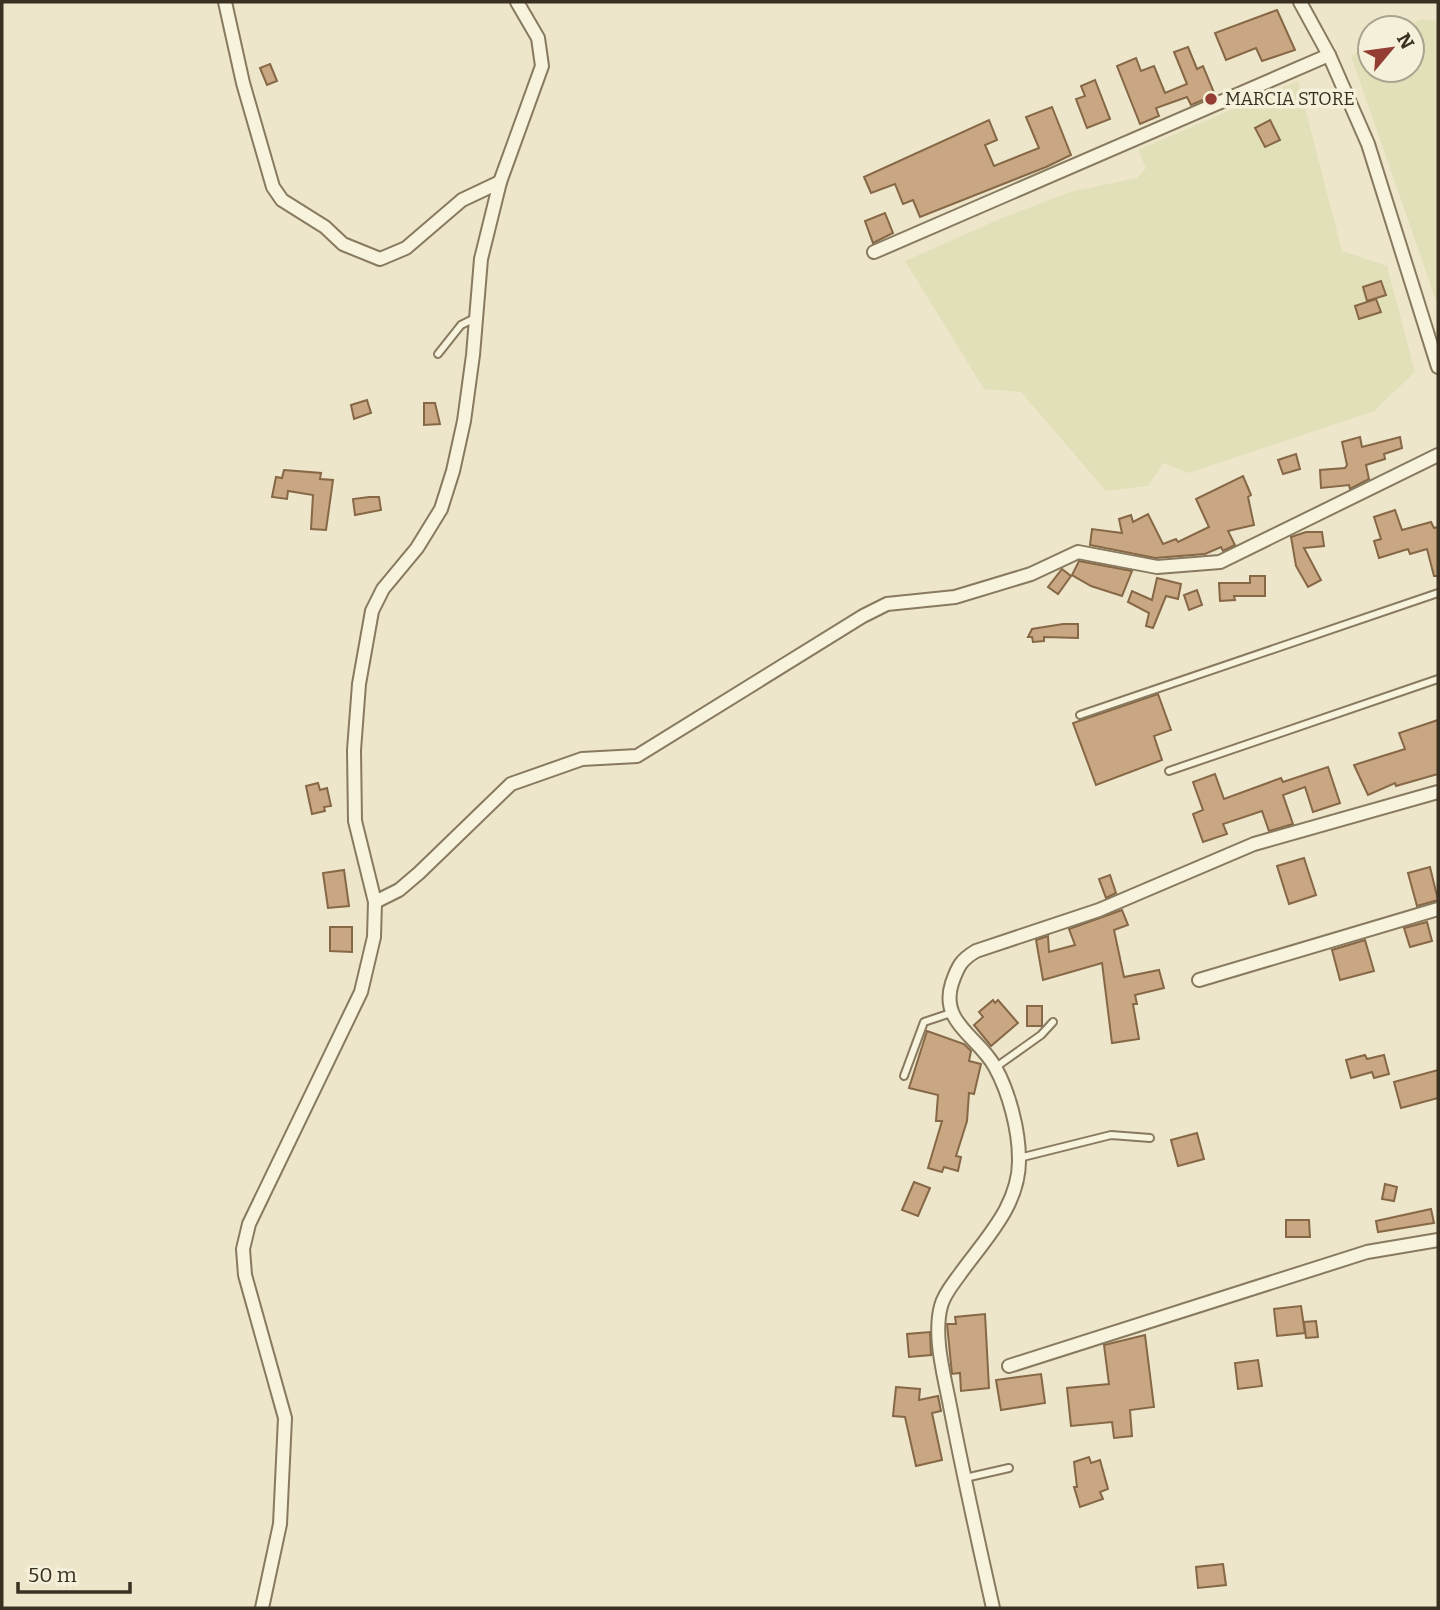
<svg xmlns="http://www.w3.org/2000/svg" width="1440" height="1610" viewBox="0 0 1440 1610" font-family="Bitter,serif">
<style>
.farmland{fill:#e2e0b8}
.building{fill:#c8a782;stroke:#866746;stroke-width:2}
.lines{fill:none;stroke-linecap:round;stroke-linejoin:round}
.lane-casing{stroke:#887a5f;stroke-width:10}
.street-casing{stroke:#887a5f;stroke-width:16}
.lane{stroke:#f7f3dd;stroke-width:6}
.street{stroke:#f7f3dd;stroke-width:12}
.poi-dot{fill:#943d32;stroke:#f4f0d9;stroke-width:2.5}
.labels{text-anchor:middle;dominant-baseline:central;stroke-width:7;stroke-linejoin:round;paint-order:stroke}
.poi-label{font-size:18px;fill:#3a3022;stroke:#f4f0d9;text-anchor:start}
</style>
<rect width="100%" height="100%" fill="#ede6ca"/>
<g class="farmland">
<polygon points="1421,19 1438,21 1438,306 1351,56 1370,46 1370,70 1412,70 1412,28 1404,28"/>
<polygon points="1298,81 1342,251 1387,266 1415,372 1374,411 1188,473 1164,463 1148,486 1106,491 1021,392 984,389 905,261 1002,218 1070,192 1137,178 1146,168 1138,150"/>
</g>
<g class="building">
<polygon points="1277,10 1295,50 1262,61 1256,48 1226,60 1215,33"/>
<polygon points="1188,47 1197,69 1203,66 1215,95 1191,105 1187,97 1156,108 1159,116 1140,124 1117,66 1136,58 1141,71 1154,66 1165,93 1187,84 1174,52"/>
<polygon points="270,64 277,81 267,85 260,68"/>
<polygon points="1095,80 1110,119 1087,128 1076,99 1085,96 1081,86"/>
<polygon points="1052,107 1071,155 1046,167 920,217 913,200 903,204 895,184 871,193 864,177 989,120 997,140 985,145 994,166 1039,148 1026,117"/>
<polygon points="1270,120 1280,140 1265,147 1255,128"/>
<polygon points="885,213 893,233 873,243 865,221"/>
<polygon points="1381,281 1386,295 1367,301 1363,287"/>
<polygon points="1376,299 1381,312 1359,319 1355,306"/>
<polygon points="367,400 371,413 354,419 351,405"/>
<polygon points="424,403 435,403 440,424 424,425"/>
<polygon points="1360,437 1362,447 1400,437 1402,448 1384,454 1385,459 1366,465 1369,479 1350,489 1349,485 1321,488 1320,470 1345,468 1347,465 1342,442"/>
<polygon points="1296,454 1300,469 1283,474 1278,460"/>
<polygon points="284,470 321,473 320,479 333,480 326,530 311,529 313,495 288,491 287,499 272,497 276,477 282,478"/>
<polygon points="1243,476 1251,495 1248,497 1254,525 1228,531 1235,545 1223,551 1221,547 1205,554 1155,558 1090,545 1092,529 1122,533 1119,519 1131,515 1133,522 1148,514 1163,544 1176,539 1178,542 1209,527 1196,499"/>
<polygon points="369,497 379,497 381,510 355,515 353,499"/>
<polygon points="1395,510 1402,530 1431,522 1434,528 1438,527 1438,576 1434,576 1427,549 1410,554 1408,549 1379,558 1374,541 1381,539 1374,517"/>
<polygon points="1306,532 1322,532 1324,546 1304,548 1321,580 1308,587 1296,566 1291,537"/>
<polygon points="1079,561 1132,571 1122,596 1091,586 1072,575"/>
<polygon points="1062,569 1071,576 1058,594 1048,587"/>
<polygon points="1250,576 1265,576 1265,596 1234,596 1235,600 1220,601 1219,583 1250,583"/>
<polygon points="1157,578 1181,584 1178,599 1166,596 1153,628 1146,626 1149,613 1128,602 1132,591 1152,600"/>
<polygon points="1197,590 1202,605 1189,610 1184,595"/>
<polygon points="1063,624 1078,624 1078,638 1044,637 1044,641 1033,642 1032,637 1028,637 1032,629"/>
<polygon points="1158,694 1171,730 1154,736 1162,760 1096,785 1073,723"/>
<polygon points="1438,720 1438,774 1396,786 1395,783 1368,795 1354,765 1405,749 1399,733"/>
<polygon points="1328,767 1340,803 1313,812 1305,787 1283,795 1293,824 1269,831 1262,811 1223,824 1227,834 1203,842 1193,814 1203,810 1193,782 1215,774 1224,799 1281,778 1283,782"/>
<polygon points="318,783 320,790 327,788 331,806 324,807 325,811 312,814 306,786"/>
<polygon points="1304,858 1316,895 1289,904 1277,866"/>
<polygon points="1430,867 1438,900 1417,906 1408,873"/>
<polygon points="344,870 349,906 328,908 323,873"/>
<polygon points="1110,875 1116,893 1106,898 1099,879"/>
<polygon points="1122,910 1128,925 1114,930 1124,977 1159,970 1164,988 1135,995 1137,1004 1133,1004 1139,1039 1112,1043 1102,963 1043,980 1036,940 1048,936 1049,952 1075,945 1069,929"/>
<polygon points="1427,922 1432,941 1410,947 1404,928"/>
<polygon points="330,927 352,927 352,952 330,951"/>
<polygon points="1365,940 1374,971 1340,980 1332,950"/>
<polygon points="993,1000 995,1003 998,1000 1018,1023 991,1046 974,1025 983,1017 979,1012"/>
<rect x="1027" y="1006" width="15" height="20"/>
<polygon points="927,1031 964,1044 971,1051 969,1061 981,1064 974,1094 969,1093 967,1121 956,1156 961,1157 958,1171 944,1167 942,1172 928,1168 942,1121 936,1121 938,1095 909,1088"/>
<polygon points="1365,1055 1367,1059 1384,1055 1389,1074 1374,1078 1372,1072 1351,1078 1346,1060"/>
<polygon points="1438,1070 1438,1098 1401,1108 1394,1082"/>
<polygon points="1197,1133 1204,1159 1178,1166 1171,1140"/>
<polygon points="914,1182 930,1188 918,1216 902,1210"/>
<polygon points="1385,1184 1397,1187 1394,1201 1382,1199"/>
<polygon points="1431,1209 1434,1223 1378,1232 1376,1221"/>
<polygon points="1286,1220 1309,1220 1310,1237 1286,1237"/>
<polygon points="1301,1306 1305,1333 1277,1336 1274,1309"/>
<polygon points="985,1314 989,1388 961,1391 960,1373 952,1374 947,1324 956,1324 955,1317"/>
<polygon points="1316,1321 1318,1337 1306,1338 1304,1322"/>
<polygon points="930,1332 931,1355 909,1357 907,1334"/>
<polygon points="1145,1335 1154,1407 1130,1410 1132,1436 1114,1438 1112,1422 1071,1426 1067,1388 1109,1384 1104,1345"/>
<polygon points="1258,1360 1262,1386 1238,1389 1235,1363"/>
<polygon points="1041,1374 1045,1403 1001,1410 996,1380"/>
<polygon points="896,1387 920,1389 919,1400 938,1396 941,1411 932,1413 942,1460 916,1466 905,1417 893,1416"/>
<polygon points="1089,1457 1091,1463 1100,1460 1108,1489 1100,1492 1103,1499 1080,1507 1074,1487 1077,1487 1074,1462"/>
<polygon points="1223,1564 1226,1585 1198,1588 1196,1567"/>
</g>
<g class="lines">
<g class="lane-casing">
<g id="lane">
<polyline points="438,354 461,325 475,318"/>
<polyline points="1080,715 1438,593"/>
<polyline points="1169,771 1438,679"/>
<polyline points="996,1067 1041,1035 1053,1022"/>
<polyline points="904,1076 924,1022 951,1013"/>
<polyline points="1019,1158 1111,1135 1150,1138"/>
<polyline points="965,1478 1009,1468"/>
</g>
</g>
<g class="street-casing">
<g id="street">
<polyline points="225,2 243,83 273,187 282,200 325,227 343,244 380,259 406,248 462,200 500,182"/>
<polyline points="1300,2 1329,55 1368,144 1438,367"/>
<polyline points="874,252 1329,55"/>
<polyline points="375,902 399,890 419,873 511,784 582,759 637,756 863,616 887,604 955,597 1031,574 1078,552 1157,567 1220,562 1438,455"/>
<polyline points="1199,980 1438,909"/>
<polyline points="1009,1366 1367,1252 1438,1240"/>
<polyline points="262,1608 280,1524 285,1418 245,1275 243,1249 249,1224 361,992 374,937 375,902 355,821 354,750 359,684 372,611 383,589 417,548 441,509 453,471 464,421 473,355 481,259 500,182 542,66 538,38 517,2"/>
<path d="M993,1608C978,1541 963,1474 950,1406C944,1375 933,1336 941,1306C944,1294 953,1284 960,1274C985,1239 1020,1205 1019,1159C1019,1130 1009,1092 995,1067C979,1037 939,1023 952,983C958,966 961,960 976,951L1099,910L1254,844L1438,792"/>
</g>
</g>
<use href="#lane" class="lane"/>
<use href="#street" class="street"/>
</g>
<circle class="poi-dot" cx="1211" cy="99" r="7"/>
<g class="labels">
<g class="poi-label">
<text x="1225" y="99">MARCIA STORE</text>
</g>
</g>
<rect width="1440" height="1610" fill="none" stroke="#3a3022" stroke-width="7"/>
<g transform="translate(1391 49) rotate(61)"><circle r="33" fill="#f4f0d9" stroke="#aaa390" stroke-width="2"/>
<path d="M0-5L12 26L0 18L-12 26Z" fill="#943d32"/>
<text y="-10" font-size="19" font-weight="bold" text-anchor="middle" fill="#3a3022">N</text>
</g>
<path d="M18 1582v10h112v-10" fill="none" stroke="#3a3022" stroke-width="3.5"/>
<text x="28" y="1582" font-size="21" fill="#3a3022" stroke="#f4f0d9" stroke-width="5" paint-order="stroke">50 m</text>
</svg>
